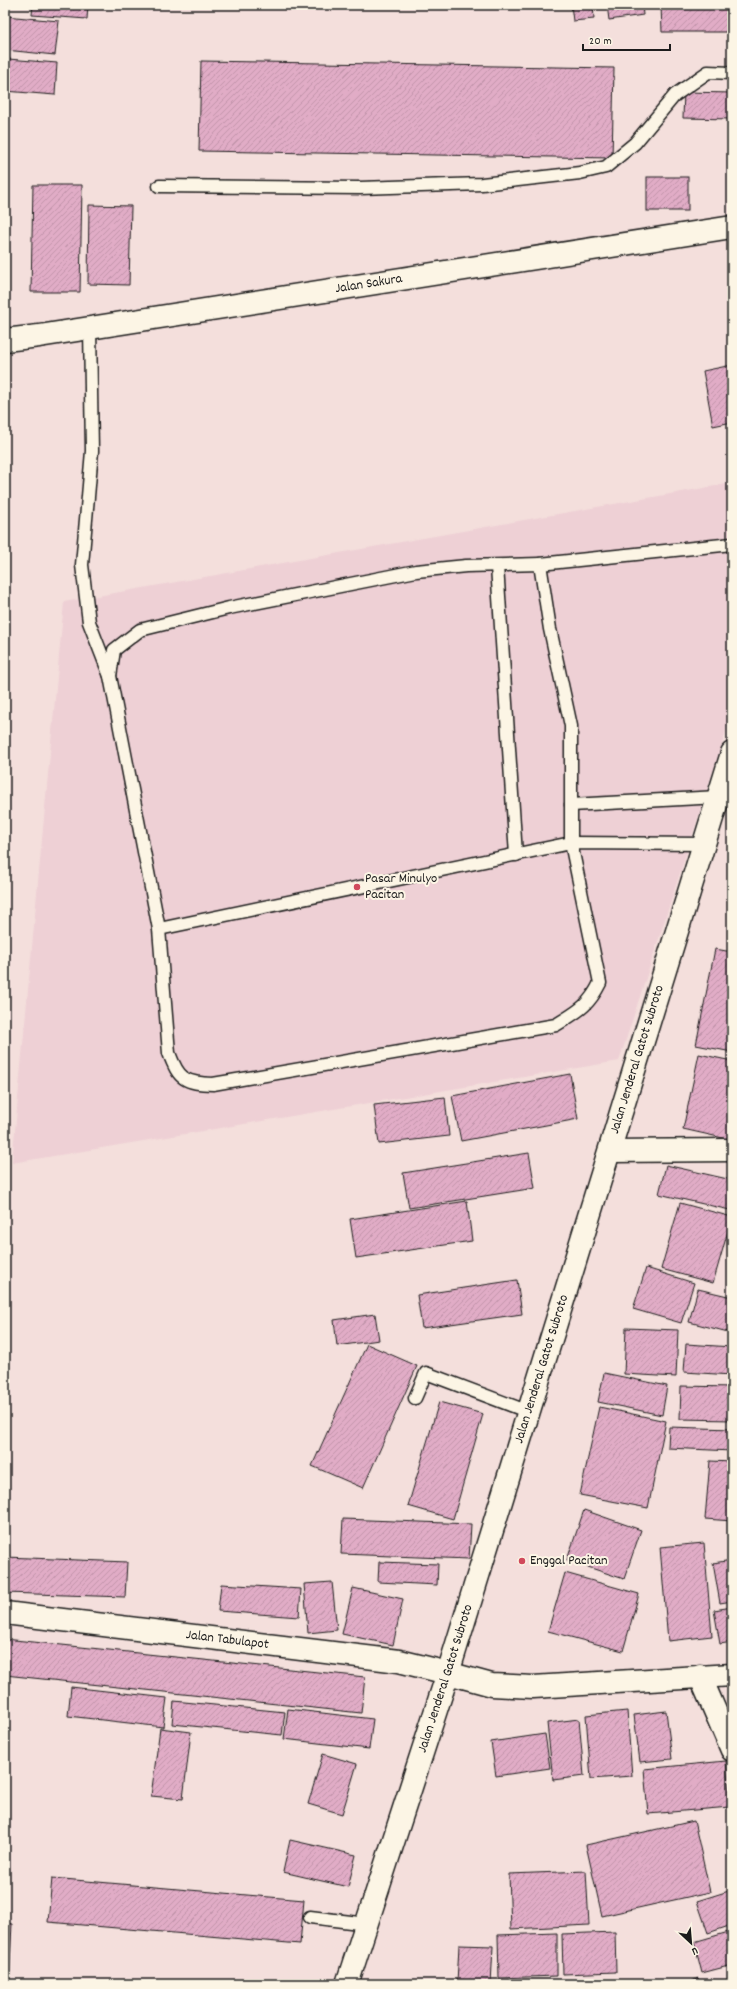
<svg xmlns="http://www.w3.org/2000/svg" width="737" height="1989" viewBox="0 0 737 1989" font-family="Dekko,sans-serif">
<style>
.built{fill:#eed0d5}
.building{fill:url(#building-hatch);stroke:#1c1c1c}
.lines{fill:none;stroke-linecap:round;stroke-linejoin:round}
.lane-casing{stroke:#1c1c1c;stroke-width:15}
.street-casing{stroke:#1c1c1c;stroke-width:25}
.secondary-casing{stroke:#1c1c1c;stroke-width:25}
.highway-casing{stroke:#1c1c1c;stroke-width:25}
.lane{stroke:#fcf5e5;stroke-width:12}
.street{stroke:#fcf5e5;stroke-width:22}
.secondary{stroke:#fcf5e5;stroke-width:22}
.highway{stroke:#fcf5e5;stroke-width:22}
.poi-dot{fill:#d1495b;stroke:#fcf5e5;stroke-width:1.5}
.labels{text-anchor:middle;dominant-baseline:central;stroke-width:4;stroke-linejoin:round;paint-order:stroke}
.street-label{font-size:14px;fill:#1c1c1c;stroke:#fcf5e5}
.poi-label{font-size:14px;fill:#1c1c1c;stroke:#fcf5e5;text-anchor:start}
</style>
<defs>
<pattern id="building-hatch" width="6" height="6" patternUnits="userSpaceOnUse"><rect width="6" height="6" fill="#e1acc6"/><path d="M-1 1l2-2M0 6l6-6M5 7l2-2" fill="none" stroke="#c093aa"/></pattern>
</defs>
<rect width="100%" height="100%" fill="#f4dfdc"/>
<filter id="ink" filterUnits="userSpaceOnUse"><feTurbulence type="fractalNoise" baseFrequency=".025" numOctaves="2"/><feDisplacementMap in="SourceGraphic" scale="8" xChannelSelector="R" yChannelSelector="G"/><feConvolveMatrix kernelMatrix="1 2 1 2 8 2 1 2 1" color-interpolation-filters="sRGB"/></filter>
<g filter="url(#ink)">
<polygon class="built" points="732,483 732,713 619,1061 12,1163 64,602"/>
<g class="building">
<polygon points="33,5 88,5 87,19 32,15"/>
<polygon points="571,5 593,5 594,19 573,21"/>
<polygon points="607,5 642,5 643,15 609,20"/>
<polygon points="661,5 727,5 727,32 662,32"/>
<polygon points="5,16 59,21 55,55 5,50"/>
<polygon points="8,59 57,63 55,95 5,91"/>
<polygon points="201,61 614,68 612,158 199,151"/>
<polygon points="684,92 732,93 732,119 683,118"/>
<rect x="647" y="177" width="41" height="34"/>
<polygon points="33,185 82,185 80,292 31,292"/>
<polygon points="89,205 131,206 129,285 88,284"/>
<polygon points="732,365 732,422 713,426 703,371"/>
<polygon points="715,949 732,952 732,1052 696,1045"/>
<polygon points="699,1054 732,1061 732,1140 683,1129"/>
<polygon points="570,1074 578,1119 461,1141 452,1096"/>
<polygon points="445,1097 449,1136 379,1144 374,1105"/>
<polygon points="529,1153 535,1188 409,1208 403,1173"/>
<polygon points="666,1165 732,1180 730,1210 659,1194"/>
<polygon points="467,1201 472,1241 356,1258 350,1219"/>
<polygon points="680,1203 732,1217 713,1283 661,1269"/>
<polygon points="646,1268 694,1283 681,1323 633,1309"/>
<polygon points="517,1280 522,1314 422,1328 417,1295"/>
<polygon points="698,1289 732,1297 732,1333 689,1322"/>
<polygon points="375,1314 379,1340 337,1346 334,1320"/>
<polygon points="626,1328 678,1330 676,1377 624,1374"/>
<polygon points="367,1344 417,1366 363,1488 312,1466"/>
<polygon points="686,1344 732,1347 732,1375 684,1372"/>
<polygon points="604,1373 667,1386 662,1415 598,1402"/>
<polygon points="681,1386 732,1387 732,1420 680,1419"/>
<polygon points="439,1402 483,1414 453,1519 408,1506"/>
<polygon points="599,1407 666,1421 648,1508 580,1495"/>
<polygon points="669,1427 732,1429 732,1451 668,1448"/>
<polygon points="710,1461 732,1462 732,1521 705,1519"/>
<polygon points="584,1510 641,1530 624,1579 567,1560"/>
<polygon points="343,1519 471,1524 469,1559 341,1554"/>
<polygon points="704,1543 712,1636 668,1641 660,1547"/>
<polygon points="5,1557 127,1562 125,1597 5,1593"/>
<polygon points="732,1560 732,1601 720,1603 713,1563"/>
<polygon points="379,1562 438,1564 437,1585 378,1582"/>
<polygon points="565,1573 639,1594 623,1651 548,1631"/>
<polygon points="332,1582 337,1630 308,1633 304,1584"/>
<polygon points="221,1584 301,1589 299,1617 218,1611"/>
<polygon points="353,1588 403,1599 393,1645 342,1634"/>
<polygon points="732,1607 732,1642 720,1644 714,1610"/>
<polygon points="5,1639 365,1677 361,1713 5,1675"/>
<polygon points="71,1687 167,1698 163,1727 68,1716"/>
<polygon points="174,1701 285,1712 282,1735 172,1724"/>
<polygon points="288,1709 373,1719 369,1749 284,1739"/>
<polygon points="627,1711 632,1776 591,1779 586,1715"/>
<polygon points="666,1711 672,1759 640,1762 634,1715"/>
<polygon points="579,1719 584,1776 553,1780 547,1723"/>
<polygon points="160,1728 191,1732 183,1799 151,1796"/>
<polygon points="545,1734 550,1768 496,1776 491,1742"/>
<polygon points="323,1754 357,1764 342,1814 308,1804"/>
<polygon points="726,1761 730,1807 648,1814 644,1769"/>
<polygon points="694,1821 710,1892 602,1916 586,1845"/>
<polygon points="290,1840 356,1855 348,1887 283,1872"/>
<polygon points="586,1871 589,1925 511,1929 509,1874"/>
<polygon points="52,1878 304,1900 300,1944 48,1922"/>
<polygon points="732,1890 732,1925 708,1933 697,1901"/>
<polygon points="5,1923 12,1924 9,1984 5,1984"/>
<polygon points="732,1931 732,1965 702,1973 694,1942"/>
<polygon points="615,1932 616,1972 563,1974 562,1934"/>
<polygon points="557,1933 557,1976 499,1978 498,1935"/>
<polygon points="459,1945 493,1946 491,1984 457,1984"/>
<polygon points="698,1978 701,1984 687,1984"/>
<polygon points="732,1978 732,1984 717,1984"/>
</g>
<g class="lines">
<g class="lane-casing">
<g id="lane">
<polyline points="159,186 360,188 482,184 580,173 606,167 635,143 675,95 708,72 732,73"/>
<polyline points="90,328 92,451 82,565 89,622 110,676"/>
<path d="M540,564L550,629L571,726V843L600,983C588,1007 578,1011 556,1025L213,1084C185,1083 179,1080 169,1053L159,929L110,676L114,650L140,630L229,608L416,571L466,566Z"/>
<polyline points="540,564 732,544"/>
<polyline points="497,566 516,855"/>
<polyline points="571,805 718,797"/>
<polyline points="159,929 571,843 704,844"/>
<polyline points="415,1398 426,1373 529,1412"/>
<polyline points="310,1917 367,1924"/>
</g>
</g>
<g class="street-casing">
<g id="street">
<path id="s1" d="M5,340L39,336L732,227"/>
<polyline points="610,1151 732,1150"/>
<path id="s2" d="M5,1613L399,1661L448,1673"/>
</g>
</g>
<g class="secondary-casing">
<g id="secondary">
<polyline points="448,1673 492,1685 533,1687 732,1675"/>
<polyline points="700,1676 732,1750"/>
</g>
</g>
<g class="highway-casing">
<g id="highway">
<path id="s3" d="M347,1984L448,1673L732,753"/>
</g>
</g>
<use href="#lane" class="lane"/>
<use href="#street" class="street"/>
<use href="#secondary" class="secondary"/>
<use href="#highway" class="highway"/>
</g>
</g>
<g class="poi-dot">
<circle cx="357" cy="887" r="4"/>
<circle cx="522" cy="1561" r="4"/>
</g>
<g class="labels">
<g class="street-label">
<text stroke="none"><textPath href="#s1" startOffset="368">Jalan Sakura</textPath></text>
<text stroke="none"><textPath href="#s3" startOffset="969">Jalan Jenderal Gatot Subroto</textPath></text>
<text stroke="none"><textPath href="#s3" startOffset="645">Jalan Jenderal Gatot Subroto</textPath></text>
<text stroke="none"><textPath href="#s2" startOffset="224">Jalan Tabulapot</textPath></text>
<text stroke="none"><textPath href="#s3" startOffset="321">Jalan Jenderal Gatot Subroto</textPath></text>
</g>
<g class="poi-label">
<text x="365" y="879">Pasar Minulyo<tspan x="365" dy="16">Pacitan</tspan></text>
<text x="530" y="1561">Enggal Pacitan</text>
</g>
</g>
<rect width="737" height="1989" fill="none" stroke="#fcf5e5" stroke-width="20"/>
<rect x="10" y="10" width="717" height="1969" fill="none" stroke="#1c1c1c" stroke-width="1.5" filter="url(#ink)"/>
<g transform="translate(691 1943) rotate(154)" stroke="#fcf5e5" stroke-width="3" paint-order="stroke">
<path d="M0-3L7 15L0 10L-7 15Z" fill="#1c1c1c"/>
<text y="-6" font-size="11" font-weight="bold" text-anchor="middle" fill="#1c1c1c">U</text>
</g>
<path d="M583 44v6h87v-6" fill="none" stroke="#1c1c1c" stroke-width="2"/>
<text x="589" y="44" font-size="12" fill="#1c1c1c" stroke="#fcf5e5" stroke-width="3" paint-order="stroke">20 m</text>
</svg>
